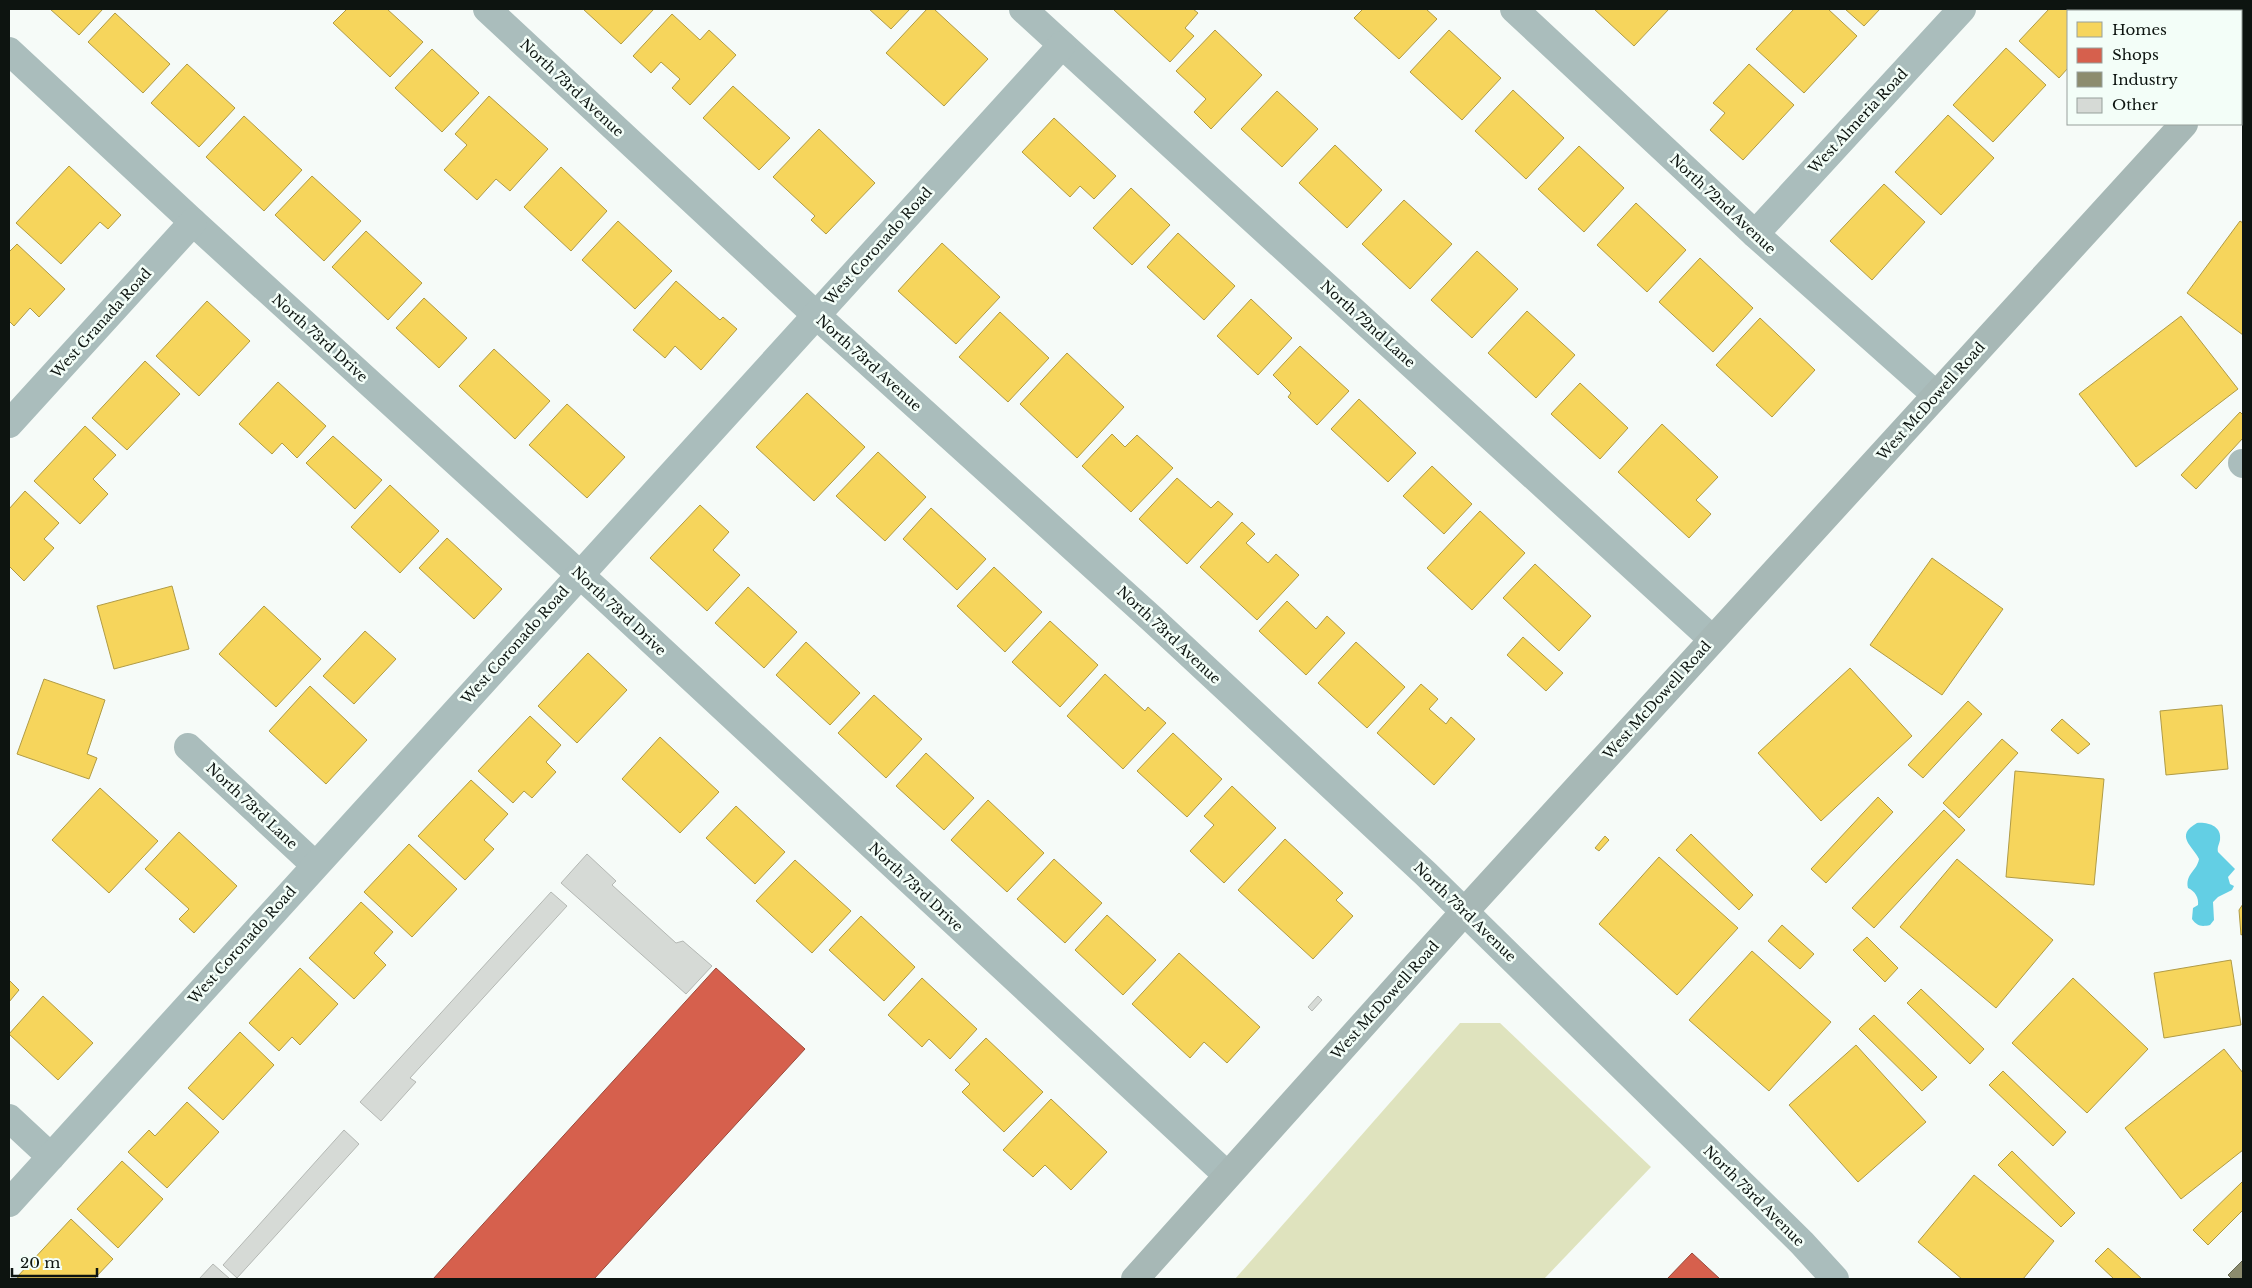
<svg xmlns="http://www.w3.org/2000/svg" width="2252" height="1288" viewBox="0 0 2252 1288" font-family="'Libre Baskerville',serif">
<style>
.green{fill:#dfe3be}
.water{fill:#63cfe4}
.homes{fill:#f6d55c;stroke:#b09b45}
.shops{fill:#d6604d;stroke:#9a493b}
.industry{fill:#8c8c6e;stroke:#666852}
.building{fill:#d6dad6;stroke:#b4b8b4}
.lines{fill:none;stroke-linecap:round;stroke-linejoin:round}
.minor{stroke:#aabdbc;stroke-width:28}
.major{stroke:#a7b8b6;stroke-width:28}
.labels{text-anchor:middle;dominant-baseline:central;stroke-width:5;stroke-linejoin:round;paint-order:stroke}
.street-label{font-size:14px;fill:#0d1410;stroke:#f3fef8}
</style>
<rect width="100%" height="100%" fill="#f6fbf8"/>
<polygon class="green" points="1460,1023 1500,1023 1651,1167 1544,1279 1235,1279"/>
<path class="water" d="M2197,823C2208,822 2222,826 2220,840C2219,845 2217,847 2218,852L2235,869L2228,877L2230,884L2234,886L2232,890L2218,897L2213,902L2214,920L2210,925C2201,927 2197,926 2192,919L2193,908L2198,905C2199,898 2195,891 2188,888C2185,874 2197,871 2199,859C2193,846 2174,836 2197,823Z"/>
<g class="homes">
<polygon points="50,9 103,9 79,35"/>
<polygon points="347,9 387,9 423,42 390,77 333,23"/>
<polygon points="583,9 654,9 621,44"/>
<polygon points="869,9 910,9 891,29"/>
<polygon points="927,9 934,9 988,59 944,106 886,53"/>
<polygon points="1115,9 1193,9 1198,13 1185,28 1194,36 1170,62 1114,10"/>
<polygon points="1363,9 1426,9 1437,19 1399,59 1354,18"/>
<polygon points="1594,9 1669,9 1634,46"/>
<polygon points="1794,9 1828,9 1857,36 1804,93 1756,49"/>
<polygon points="1845,9 1880,9 1864,26"/>
<polygon points="2049,9 2102,9 2105,11 2068,11 2068,68 2059,78 2019,41"/>
<polygon points="115,13 170,64 143,93 88,42"/>
<polygon points="672,14 700,40 709,30 736,55 690,105 672,88 680,79 661,62 651,73 633,56"/>
<polygon points="1215,30 1262,75 1211,129 1194,112 1206,99 1176,71"/>
<polygon points="1449,30 1501,78 1462,120 1410,72"/>
<polygon points="2006,48 2046,85 1993,142 1953,105"/>
<polygon points="432,49 479,93 442,132 395,88"/>
<polygon points="187,64 235,108 199,147 151,103"/>
<polygon points="1749,64 1794,105 1743,160 1710,130 1725,113 1713,103"/>
<polygon points="733,86 790,138 759,170 703,118"/>
<polygon points="1513,90 1564,138 1526,179 1475,131"/>
<polygon points="1277,91 1318,129 1282,167 1241,129"/>
<polygon points="489,96 548,149 510,191 496,179 477,200 444,170 467,145 455,134"/>
<polygon points="1948,115 1994,158 1941,215 1895,172"/>
<polygon points="244,116 302,170 264,211 206,157"/>
<polygon points="1054,118 1116,176 1094,199 1080,186 1070,197 1022,152"/>
<polygon points="819,129 875,183 826,234 811,220 815,216 773,177"/>
<polygon points="1335,145 1382,190 1347,228 1299,183"/>
<polygon points="1579,146 1624,188 1584,232 1538,189"/>
<polygon points="69,166 121,215 108,229 100,222 61,264 16,223"/>
<polygon points="561,167 607,211 571,251 524,207"/>
<polygon points="312,176 361,221 324,261 275,215"/>
<polygon points="1884,184 1925,222 1872,280 1830,241"/>
<polygon points="1131,188 1170,225 1132,265 1093,228"/>
<polygon points="1404,200 1452,244 1410,289 1362,244"/>
<polygon points="1636,203 1686,250 1647,292 1597,245"/>
<polygon points="618,221 672,271 635,309 582,260"/>
<polygon points="2240,221 2243,223 2243,335 2187,293"/>
<polygon points="366,231 422,283 388,320 332,267"/>
<polygon points="1178,233 1235,286 1204,320 1147,267"/>
<polygon points="942,243 1000,297 956,344 898,291"/>
<polygon points="17,244 65,289 39,317 30,308 14,326 9,321 9,252"/>
<polygon points="1477,251 1518,289 1472,338 1431,300"/>
<polygon points="1700,258 1753,308 1713,352 1659,302"/>
<polygon points="676,281 720,320 723,317 737,329 701,370 675,346 665,358 633,330"/>
<polygon points="424,298 467,338 439,368 396,328"/>
<polygon points="1251,299 1292,338 1258,375 1217,336"/>
<polygon points="207,301 250,341 199,396 156,356"/>
<polygon points="1527,311 1575,355 1536,398 1488,353"/>
<polygon points="1000,312 1049,358 1008,402 959,357"/>
<polygon points="2181,316 2238,389 2136,467 2079,394"/>
<polygon points="1760,318 1815,370 1772,417 1716,365"/>
<polygon points="1300,346 1349,391 1317,425 1288,397 1291,393 1273,375"/>
<polygon points="494,349 550,401 515,439 459,386"/>
<polygon points="1067,353 1124,407 1077,458 1020,404"/>
<polygon points="145,361 180,394 127,450 92,418"/>
<polygon points="278,382 326,426 297,458 282,443 272,454 239,424"/>
<polygon points="1580,383 1628,428 1600,459 1551,414"/>
<polygon points="807,393 865,447 814,501 756,447"/>
<polygon points="1359,399 1416,453 1388,482 1331,429"/>
<polygon points="567,404 625,457 587,498 529,445"/>
<polygon points="2240,412 2243,415 2243,438 2196,489 2181,475"/>
<polygon points="1662,424 1718,477 1696,500 1711,514 1689,538 1618,472"/>
<polygon points="85,426 116,455 93,479 108,494 80,524 34,481"/>
<polygon points="1112,434 1125,447 1137,435 1173,468 1131,512 1082,466"/>
<polygon points="333,436 382,480 355,509 306,463"/>
<polygon points="878,452 926,497 885,541 836,496"/>
<polygon points="1432,466 1472,504 1444,534 1403,496"/>
<polygon points="1177,478 1211,508 1218,501 1233,514 1187,564 1139,519"/>
<polygon points="390,485 439,531 400,573 351,527"/>
<polygon points="25,491 59,523 44,539 54,548 24,581 9,566 9,509"/>
<polygon points="700,505 729,532 713,550 740,575 707,611 650,558"/>
<polygon points="931,508 986,559 957,590 903,539"/>
<polygon points="1480,511 1525,553 1472,610 1427,568"/>
<polygon points="1242,522 1255,534 1246,543 1268,563 1276,554 1299,575 1257,620 1200,567"/>
<polygon points="447,538 502,589 474,619 419,568"/>
<polygon points="1932,558 2003,609 1942,695 1870,645"/>
<polygon points="1535,564 1591,616 1559,651 1503,598"/>
<polygon points="994,567 1042,612 1005,652 957,606"/>
<polygon points="172,586 189,649 114,669 97,606"/>
<polygon points="748,587 797,632 764,668 715,623"/>
<polygon points="1287,601 1316,629 1327,616 1345,633 1306,675 1259,631"/>
<polygon points="264,606 321,659 276,707 219,654"/>
<polygon points="1050,621 1098,665 1060,707 1012,662"/>
<polygon points="365,631 396,659 354,704 323,676"/>
<polygon points="1523,637 1563,673 1546,691 1507,655"/>
<polygon points="806,642 860,693 830,725 776,675"/>
<polygon points="1356,642 1405,687 1367,728 1318,683"/>
<polygon points="588,653 627,690 577,743 538,706"/>
<polygon points="1850,668 1912,736 1821,821 1758,753"/>
<polygon points="1105,674 1145,711 1148,707 1166,723 1123,769 1067,716"/>
<polygon points="44,679 105,700 87,754 97,758 89,779 17,754"/>
<polygon points="1421,684 1438,699 1429,709 1446,724 1451,717 1475,739 1434,785 1377,733"/>
<polygon points="310,686 367,740 326,784 269,731"/>
<polygon points="874,695 922,739 886,778 838,733"/>
<polygon points="1968,701 1982,714 1923,778 1908,765"/>
<polygon points="2222,705 2228,769 2166,775 2160,711"/>
<polygon points="530,716 561,745 546,762 556,772 532,798 524,791 513,803 478,771"/>
<polygon points="2062,719 2090,744 2078,754 2051,730"/>
<polygon points="1173,733 1222,779 1187,817 1137,771"/>
<polygon points="660,737 719,792 680,833 622,779"/>
<polygon points="2002,739 2018,753 1959,818 1943,803"/>
<polygon points="926,753 974,798 944,830 896,786"/>
<polygon points="2015,771 2104,779 2094,885 2006,877"/>
<polygon points="471,780 508,814 484,840 494,849 465,880 418,836"/>
<polygon points="1232,786 1276,828 1224,883 1190,851 1214,825 1204,816"/>
<polygon points="100,788 158,841 109,893 52,840"/>
<polygon points="1878,797 1893,812 1826,883 1811,869"/>
<polygon points="988,800 1044,853 1007,892 951,840"/>
<polygon points="736,806 785,852 755,884 706,838"/>
<polygon points="1944,810 1965,830 1874,928 1852,908"/>
<polygon points="179,832 237,886 194,933 179,919 189,909 145,869"/>
<polygon points="1691,834 1753,895 1739,910 1676,850"/>
<polygon points="1605,836 1609,840 1599,851 1595,848"/>
<polygon points="1285,839 1343,893 1336,900 1353,916 1313,959 1238,890"/>
<polygon points="409,844 457,889 412,937 364,892"/>
<polygon points="1659,857 1738,928 1677,995 1599,924"/>
<polygon points="1054,859 1102,903 1065,943 1017,899"/>
<polygon points="1957,859 2053,940 1996,1008 1900,927"/>
<polygon points="795,860 851,911 812,953 756,901"/>
<polygon points="361,902 393,932 374,953 386,965 354,999 309,958"/>
<polygon points="2243,904 2243,934 2241,935 2239,910"/>
<polygon points="1107,915 1156,960 1123,995 1075,950"/>
<polygon points="861,916 915,967 884,1001 829,950"/>
<polygon points="1782,925 1814,954 1800,969 1768,941"/>
<polygon points="1867,937 1898,968 1885,982 1853,950"/>
<polygon points="1752,951 1831,1022 1769,1091 1689,1020"/>
<polygon points="1179,953 1260,1027 1227,1063 1204,1042 1190,1058 1132,1004"/>
<polygon points="2231,960 2241,1025 2164,1038 2154,973"/>
<polygon points="300,968 338,1004 300,1045 292,1037 279,1051 249,1023"/>
<polygon points="922,978 977,1029 950,1059 929,1039 922,1047 888,1015"/>
<polygon points="2073,978 2148,1049 2087,1113 2012,1043"/>
<polygon points="9,980 19,990 9,1002"/>
<polygon points="1921,989 1984,1049 1970,1064 1907,1003"/>
<polygon points="43,996 93,1043 58,1080 9,1034"/>
<polygon points="1874,1015 1937,1077 1922,1091 1859,1029"/>
<polygon points="240,1032 274,1065 223,1120 188,1088"/>
<polygon points="986,1038 1043,1092 1004,1132 962,1092 970,1084 955,1070"/>
<polygon points="1856,1045 1926,1122 1858,1182 1789,1105"/>
<polygon points="2224,1049 2243,1073 2243,1150 2181,1199 2125,1128"/>
<polygon points="2003,1071 2066,1132 2053,1146 1989,1085"/>
<polygon points="1051,1099 1107,1152 1071,1190 1045,1165 1033,1177 1003,1150"/>
<polygon points="187,1102 219,1132 167,1188 128,1152 149,1130 155,1136"/>
<polygon points="2012,1151 2075,1213 2061,1227 1998,1165"/>
<polygon points="122,1161 163,1199 118,1248 77,1209"/>
<polygon points="1974,1175 2054,1241 2023,1279 1962,1279 1918,1242"/>
<polygon points="2243,1181 2243,1210 2208,1245 2193,1230"/>
<polygon points="71,1219 113,1259 94,1279 20,1279 17,1277"/>
<polygon points="2108,1248 2142,1279 2114,1279 2095,1261"/>
</g>
<g class="shops">
<polygon points="716,968 805,1049 594,1279 433,1279"/>
<polygon points="1692,1253 1720,1279 1667,1279"/>
</g>
<polygon class="industry" points="2243,1260 2243,1279 2232,1279 2228,1275"/>
<g class="building">
<polygon points="587,854 616,881 612,885 676,943 683,941 712,966 686,994 561,883"/>
<polygon points="551,892 567,906 410,1078 416,1082 381,1121 360,1102"/>
<polygon points="1318,996 1322,1000 1312,1011 1308,1007"/>
<polygon points="344,1130 359,1144 237,1278 223,1265"/>
<polygon points="213,1264 230,1279 199,1279"/>
</g>
<g class="lines">
<g class="minor">
<polyline points="487,9 816,315 1151,618 1426,874 1802,1243 1835,1279"/>
<polyline points="1023,9 1712,639"/>
<polyline points="1514,9 1755,234 1936,395"/>
<polyline points="9,51 193,222 601,594 1227,1175"/>
<polyline points="1755,234 1962,9"/>
<polyline points="9,424 193,222"/>
<polyline points="2242,463 2243,464"/>
<polyline points="188,747 315,865"/>
<polyline points="9,1118 51,1157"/>
<polyline points="9,1203 1062,45"/>
</g>
<g class="major">
<polyline points="2241,61 2243,59"/>
<polyline points="1135,1279 1465,911 2184,124"/>
</g>
</g>
<g class="labels">
<g class="street-label">
<text transform="translate(572 88) rotate(43)">North 73rd Avenue</text>
<text transform="translate(1858 121) rotate(-47)">West Almeria Road</text>
<text transform="translate(1723 204) rotate(43)">North 72nd Avenue</text>
<text transform="translate(878 246) rotate(-48)">West Coronado Road</text>
<text transform="translate(101 323) rotate(-48)">West Granada Road</text>
<text transform="translate(1368 324) rotate(42)">North 72nd Lane</text>
<text transform="translate(320 338) rotate(42)">North 73rd Drive</text>
<text transform="translate(869 363) rotate(42)">North 73rd Avenue</text>
<text transform="translate(1931 401) rotate(-48)">West McDowell Road</text>
<text transform="translate(619 611) rotate(43)">North 73rd Drive</text>
<text transform="translate(1169 635) rotate(43)">North 73rd Avenue</text>
<text transform="translate(515 645) rotate(-48)">West Coronado Road</text>
<text transform="translate(1657 700) rotate(-48)">West McDowell Road</text>
<text transform="translate(252 806) rotate(43)">North 73rd Lane</text>
<text transform="translate(916 887) rotate(43)">North 73rd Drive</text>
<text transform="translate(1465 912) rotate(44)">North 73rd Avenue</text>
<text transform="translate(242 945) rotate(-48)">West Coronado Road</text>
<text transform="translate(1385 1000) rotate(-48)">West McDowell Road</text>
<text transform="translate(1754 1196) rotate(45)">North 73rd Avenue</text>
</g>
</g>
<rect width="2252" height="1288" fill="none" stroke="#0d1410" stroke-width="20"/>
<rect x="2067" y="10" width="175" height="115" fill="#f3fef8" stroke="#97a09b"/>
<rect x="2077" y="22" width="25" height="15" fill="#f6d55c" stroke="#97a09b"/>
<text x="2112" y="35" font-size="15" fill="#0d1410">Homes</text>
<rect x="2077" y="48" width="25" height="15" fill="#d6604d" stroke="#97a09b"/>
<text x="2112" y="60" font-size="15" fill="#0d1410">Shops</text>
<rect x="2077" y="72" width="25" height="15" fill="#8c8c6e" stroke="#97a09b"/>
<text x="2112" y="85" font-size="15" fill="#0d1410">Industry</text>
<rect x="2077" y="98" width="25" height="15" fill="#d6dad6" stroke="#97a09b"/>
<text x="2112" y="110" font-size="15" fill="#0d1410">Other</text>
<path d="M12 1268v8h85v-8" fill="none" stroke="#0d1410" stroke-width="2.5"/>
<text x="20" y="1268" font-size="15" fill="#0d1410" stroke="#f3fef8" stroke-width="4" paint-order="stroke">20 m</text>
</svg>
